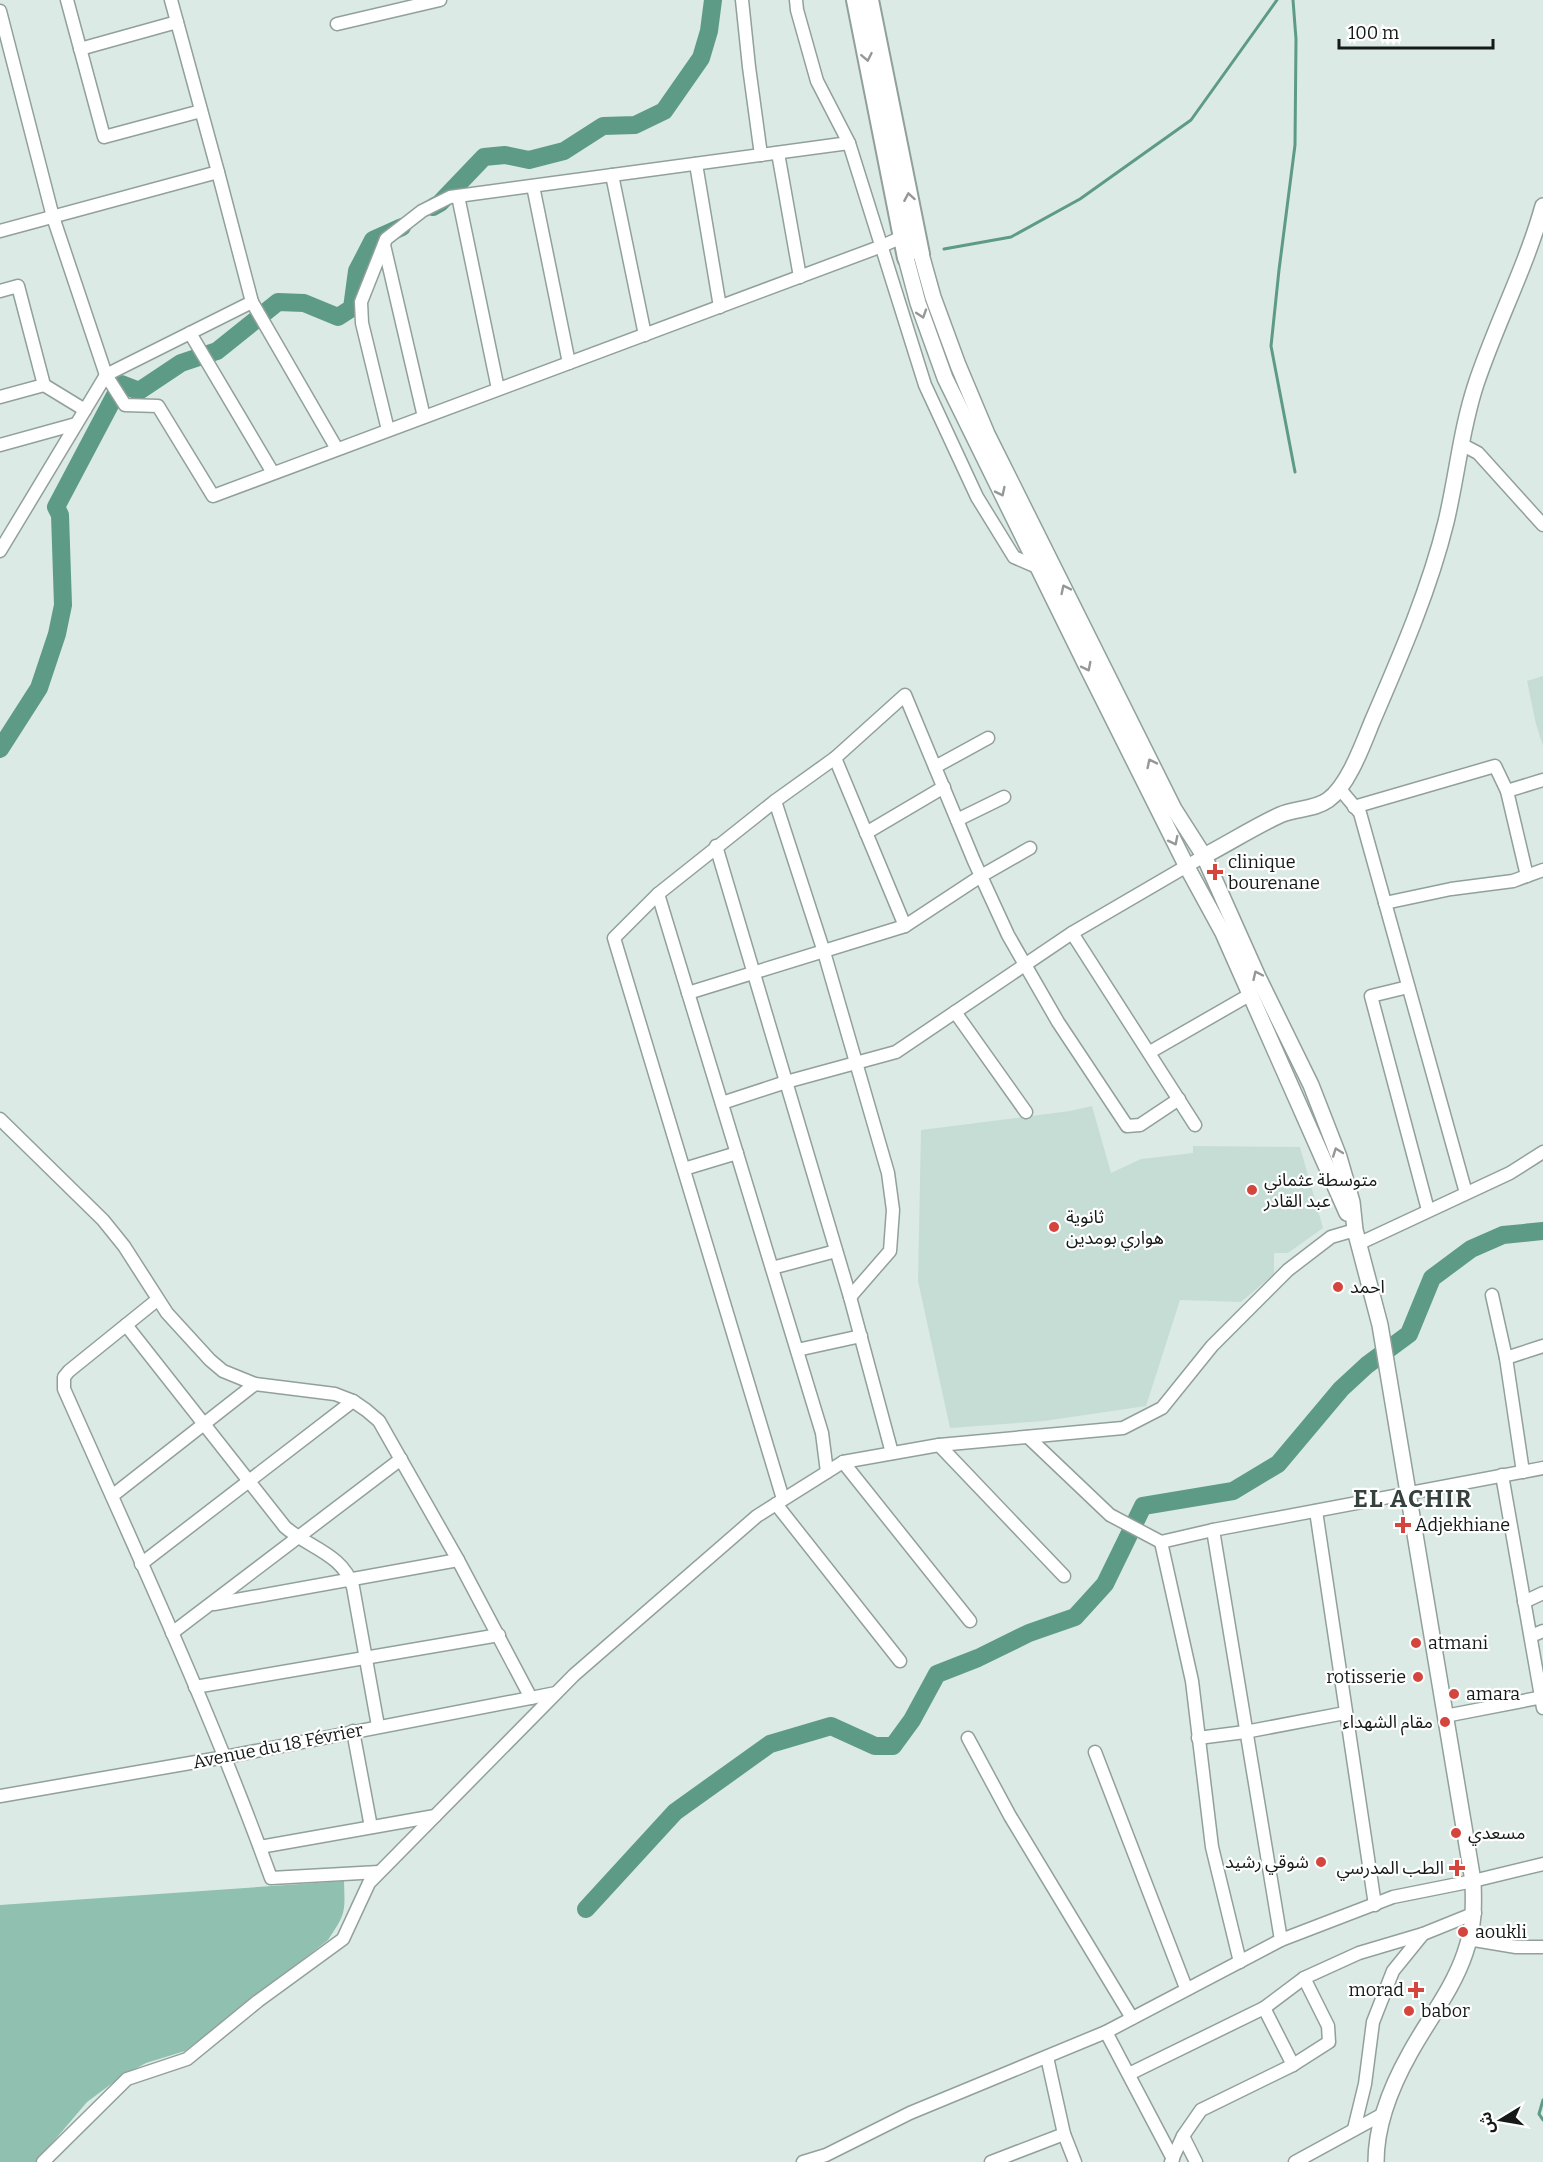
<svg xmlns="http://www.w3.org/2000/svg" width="1543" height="2162" viewBox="0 0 1543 2162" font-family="Bitter,'Noto Sans Arabic',serif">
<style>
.built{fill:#c6ddd5}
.green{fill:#90c0b0}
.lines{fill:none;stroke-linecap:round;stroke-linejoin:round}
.stream{stroke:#5d9b87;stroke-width:3}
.river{stroke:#5d9b87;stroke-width:18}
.minor-casing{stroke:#92a09b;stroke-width:15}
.major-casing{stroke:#92a09b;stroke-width:18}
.highway-casing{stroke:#92a09b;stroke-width:20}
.minor{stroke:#fff;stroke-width:12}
.major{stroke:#fff;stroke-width:15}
.highway{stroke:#fff;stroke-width:16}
.oneway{stroke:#969897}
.poi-dot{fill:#d3453d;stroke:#fff;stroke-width:2}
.labels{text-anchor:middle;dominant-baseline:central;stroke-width:4.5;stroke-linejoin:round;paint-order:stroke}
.poi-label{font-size:18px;fill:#151a18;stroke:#fff;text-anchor:start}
.street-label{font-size:18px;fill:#151a18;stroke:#fff}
.district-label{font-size:24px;font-weight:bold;letter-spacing:1.5px;fill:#35413d;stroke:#fff}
</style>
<rect width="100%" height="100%" fill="#dbeae4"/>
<g class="built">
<polygon points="1543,676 1543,746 1536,724 1527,681"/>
<polygon points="1092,1106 1111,1173 1141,1159 1193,1153 1193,1146 1300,1147 1323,1228 1288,1253 1274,1253 1274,1274 1241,1302 1180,1300 1146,1406 1044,1421 950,1428 918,1281 921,1130 1070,1111"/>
</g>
<path class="green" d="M344,1881C345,1913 346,1913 328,1940L185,2051L146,2063L122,2076L87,2102L36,2162H0V1905Z"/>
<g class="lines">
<g class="stream">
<polyline points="1293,0 1296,39 1295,145 1279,270 1271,346 1295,472"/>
<polyline points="944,249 1011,237 1080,199 1191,120 1277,0"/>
<polyline points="1543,2100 1539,2114 1543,2120"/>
</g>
<g class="river">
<polyline points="433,207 440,203 484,157 505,155 529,160 564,151 603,126 635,125 664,111 701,58 709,31 713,0"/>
<polyline points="0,749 39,688 57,634 63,605 60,515 56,507 121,384 139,391 181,363 217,351 278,302 304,303 338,317 352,308 357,271 373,240 402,227"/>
<polyline points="586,1909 675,1812 770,1744 831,1726 875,1746 893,1746 912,1720 937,1674 978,1658 1029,1633 1075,1617 1105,1584 1143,1506 1233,1491 1278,1464 1341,1389 1367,1365 1409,1334 1432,1278 1471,1249 1503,1235 1543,1231"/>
</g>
<g class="minor-casing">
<g id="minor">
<polyline points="67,0 104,137 201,111"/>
<polyline points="742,0 749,67 761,155"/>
<polyline points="796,0 797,10 817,81 849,143 925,385 977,497 1014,557 1037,567"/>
<polyline points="0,11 53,217 106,375 125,405 158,406 213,496 882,246 902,237"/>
<polyline points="337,24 440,0"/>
<polyline points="80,49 177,22"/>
<polyline points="778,153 800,277"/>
<polyline points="696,164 720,307"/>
<polyline points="612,175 645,335"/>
<polyline points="533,186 569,363"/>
<polyline points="458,196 498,389"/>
<polyline points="0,231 218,172 171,0"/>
<polyline points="384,245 424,417"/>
<polyline points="0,291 18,286 44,385 0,397"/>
<polyline points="252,302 337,449"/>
<polyline points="190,333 273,473"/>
<polyline points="44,385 85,410"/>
<polyline points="388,430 362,323 361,302 386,239 422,211 450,197 849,143"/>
<polyline points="1461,444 1478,453 1543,525"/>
<polyline points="0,445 76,424"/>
<polyline points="0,551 106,375 252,302 218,172"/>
<polyline points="835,758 905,926"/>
<polyline points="935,767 988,738"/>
<polyline points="1339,788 1360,813 1466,1193"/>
<polyline points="1507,791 1543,780"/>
<polyline points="775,801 835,758 905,695 974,861 1008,935 1058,1022 1127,1126 1140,1125 1179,1099"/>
<polyline points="1354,807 1495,766 1507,791 1527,876"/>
<polyline points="957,820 1004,797"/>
<polyline points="866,833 944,787"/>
<polyline points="716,846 850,1297 892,1453"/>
<polyline points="658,894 614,938 783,1499"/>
<polyline points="1385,903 1451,889 1513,881 1543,870"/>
<polyline points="1072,933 1195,1125"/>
<polyline points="1408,987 1371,996 1428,1210"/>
<polyline points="688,993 905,926 981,876 1030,848"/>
<polyline points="955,1012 1026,1112"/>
<polyline points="1150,1052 1251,994"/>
<polyline points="722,1103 786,1082 896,1052 1072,933 1204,856"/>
<polyline points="0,1119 103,1220 124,1246 167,1313 210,1360 223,1371 255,1384 335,1394 353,1401 366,1410 379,1421 458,1560 531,1698"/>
<polyline points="684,1169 737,1153"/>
<polyline points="1358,1244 1510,1173 1543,1152"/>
<polyline points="772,1268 836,1251"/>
<polyline points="1492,1295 1506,1358 1523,1472"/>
<path d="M157,1300L69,1371L64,1377V1389C136,1551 211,1712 271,1878L379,1872"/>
<path d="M126,1325L285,1527C309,1548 343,1554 353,1587L378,1726"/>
<polyline points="797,1350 861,1336"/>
<polyline points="1506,1358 1543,1346"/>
<polyline points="1028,1437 1110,1515 1161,1542"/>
<polyline points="939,1445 1064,1576"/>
<polyline points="843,1462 970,1621"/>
<polyline points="827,1472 822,1433 658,894 775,801 824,952 888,1173 893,1210 890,1251 850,1297"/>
<polyline points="1502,1475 1543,1708"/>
<polyline points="112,1496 255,1384"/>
<polyline points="776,1504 900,1661"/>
<polyline points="1316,1511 1375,1905"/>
<polyline points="1213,1530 1281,1940"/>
<polyline points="141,1564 353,1401"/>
<polyline points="1524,1602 1543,1593"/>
<polyline points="214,1604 458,1560"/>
<polyline points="172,1633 401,1459"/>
<polyline points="1531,1636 1543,1631"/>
<polyline points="195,1687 499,1635"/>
<polyline points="1445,1716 1543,1697"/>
<polyline points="353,1731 371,1827"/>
<polyline points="968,1738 1010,1816 1132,2018"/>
<polyline points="1198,1738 1245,1732 1345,1713"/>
<polyline points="1095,1752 1186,1988"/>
<polyline points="0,1796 225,1757 556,1693"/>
<polyline points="260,1847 435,1816"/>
<polyline points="1468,1939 1516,1947 1543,1947"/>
<polyline points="1240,1962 1212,1847 1192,1681 1161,1542 1213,1530 1543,1468"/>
<polyline points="1264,2008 1293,2065"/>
<polyline points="1106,2032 1173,2159"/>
<polyline points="1129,2074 1264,2008 1304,1978 1359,1953 1423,1934 1475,1913"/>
<polyline points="1354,2129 1365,2084 1373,2022 1393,1971 1423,1934"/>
<polyline points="1064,2134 1075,2162"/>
<polyline points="1183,2136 1196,2162"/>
<polyline points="43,2162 127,2079 187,2059 258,2001 343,1939 369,1883 574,1675 757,1516 843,1462 939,1445 1123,1428 1162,1408 1212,1346 1288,1270 1331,1237 1355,1230"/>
<polyline points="803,2162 826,2155 910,2113 1106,2032 1281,1940 1393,1897 1473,1881 1543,1864"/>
<polyline points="991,2162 1064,2134 1047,2057"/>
<polyline points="1171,2162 1183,2136 1201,2110 1293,2065 1329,2042 1328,2026 1304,1978"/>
<polyline points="1295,2162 1383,2114"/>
</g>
</g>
<g class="major-casing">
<g id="major">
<path d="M921,254L933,297L958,365L987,434L1174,809L1204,856L1258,977L1311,1085L1339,1157L1352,1202L1355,1230L1380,1325L1473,1881C1474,1908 1474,1927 1465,1953C1453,1989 1428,2020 1410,2053C1392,2085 1376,2125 1376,2162"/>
<polyline points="906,258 918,303 945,378 1085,663 1187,867 1223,933 1347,1213"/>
<path d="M1204,856C1229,843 1254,827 1280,815C1295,808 1314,810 1328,800C1348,786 1363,744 1372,722C1400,657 1429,591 1446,522C1457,476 1461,429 1476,384C1496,324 1526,267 1543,206"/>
</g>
</g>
<g class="highway-casing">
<g id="highway">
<polyline points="855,0 906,258"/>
<polyline points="870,0 921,254"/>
</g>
</g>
<use href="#minor" class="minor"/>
<use href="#major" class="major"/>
<use href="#highway" class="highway"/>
</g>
<defs><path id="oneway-chevron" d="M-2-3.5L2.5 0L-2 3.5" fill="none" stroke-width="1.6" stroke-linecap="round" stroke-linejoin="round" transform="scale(1.5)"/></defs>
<g class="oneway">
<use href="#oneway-chevron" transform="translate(867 57) rotate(79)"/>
<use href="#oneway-chevron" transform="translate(909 197) rotate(-100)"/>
<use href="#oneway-chevron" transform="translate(922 314) rotate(72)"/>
<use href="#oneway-chevron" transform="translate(1001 492) rotate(64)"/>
<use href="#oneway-chevron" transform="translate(1065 589) rotate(-116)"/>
<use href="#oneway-chevron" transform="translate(1087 667) rotate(63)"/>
<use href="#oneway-chevron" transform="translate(1151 763) rotate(-116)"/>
<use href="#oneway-chevron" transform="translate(1174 841) rotate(63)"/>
<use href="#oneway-chevron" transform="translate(1257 975) rotate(-115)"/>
<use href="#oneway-chevron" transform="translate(1337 1152) rotate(-110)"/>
</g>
<g class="poi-dot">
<path d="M1212 863h6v6h6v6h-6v6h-6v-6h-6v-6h6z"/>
<circle cx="1252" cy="1190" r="6"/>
<circle cx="1054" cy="1227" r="6"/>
<circle cx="1338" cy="1287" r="6"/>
<path d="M1400 1516h6v6h6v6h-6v6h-6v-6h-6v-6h6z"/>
<circle cx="1416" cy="1643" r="6"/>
<circle cx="1418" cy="1677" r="6"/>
<circle cx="1454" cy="1694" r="6"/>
<circle cx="1445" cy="1722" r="6"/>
<circle cx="1456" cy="1833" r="6"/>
<circle cx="1321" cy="1862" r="6"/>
<path d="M1454 1859h6v6h6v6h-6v6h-6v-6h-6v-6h6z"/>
<circle cx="1463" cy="1932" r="6"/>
<path d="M1413 1981h6v6h6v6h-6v6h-6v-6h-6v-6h6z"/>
<circle cx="1409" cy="2011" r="6"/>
</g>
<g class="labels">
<g class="poi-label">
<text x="1228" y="862">clinique<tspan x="1228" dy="21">bourenane</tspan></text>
<text x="1264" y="1180">متوسطة عثماني<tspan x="1264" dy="21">عبد القادر</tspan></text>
<text x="1066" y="1217">ثانوية<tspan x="1066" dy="21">هواري بومدين</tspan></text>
<text x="1350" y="1287">احمد</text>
<text x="1415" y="1525">Adjekhiane</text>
<text x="1428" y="1643">atmani</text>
<text x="1406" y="1677" text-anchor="end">rotisserie</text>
<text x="1466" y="1694">amara</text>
<text x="1433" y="1722" text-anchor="end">مقام الشهداء</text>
<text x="1468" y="1833">مسعدي</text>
<text x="1309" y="1862" text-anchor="end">شوقي رشيد</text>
<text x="1444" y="1868" text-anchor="end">الطب المدرسي</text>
<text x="1475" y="1932">aoukli</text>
<text x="1404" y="1990" text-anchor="end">morad</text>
<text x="1421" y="2011">babor</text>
</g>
<g class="street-label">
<text transform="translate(278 1746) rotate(-11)">Avenue du 18 Février</text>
</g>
<g class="district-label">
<text x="1413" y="1499">EL ACHIR</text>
</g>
</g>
<g transform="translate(1501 2120) rotate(259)" stroke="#ffffff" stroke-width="4.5" paint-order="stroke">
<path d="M0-4.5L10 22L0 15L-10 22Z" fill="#151a18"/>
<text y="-9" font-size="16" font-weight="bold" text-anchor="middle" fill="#151a18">ش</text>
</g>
<path d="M1339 39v9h154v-9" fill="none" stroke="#151a18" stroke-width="3"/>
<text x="1348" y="39" font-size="18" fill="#151a18" stroke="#ffffff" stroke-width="4.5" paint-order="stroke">100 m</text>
</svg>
